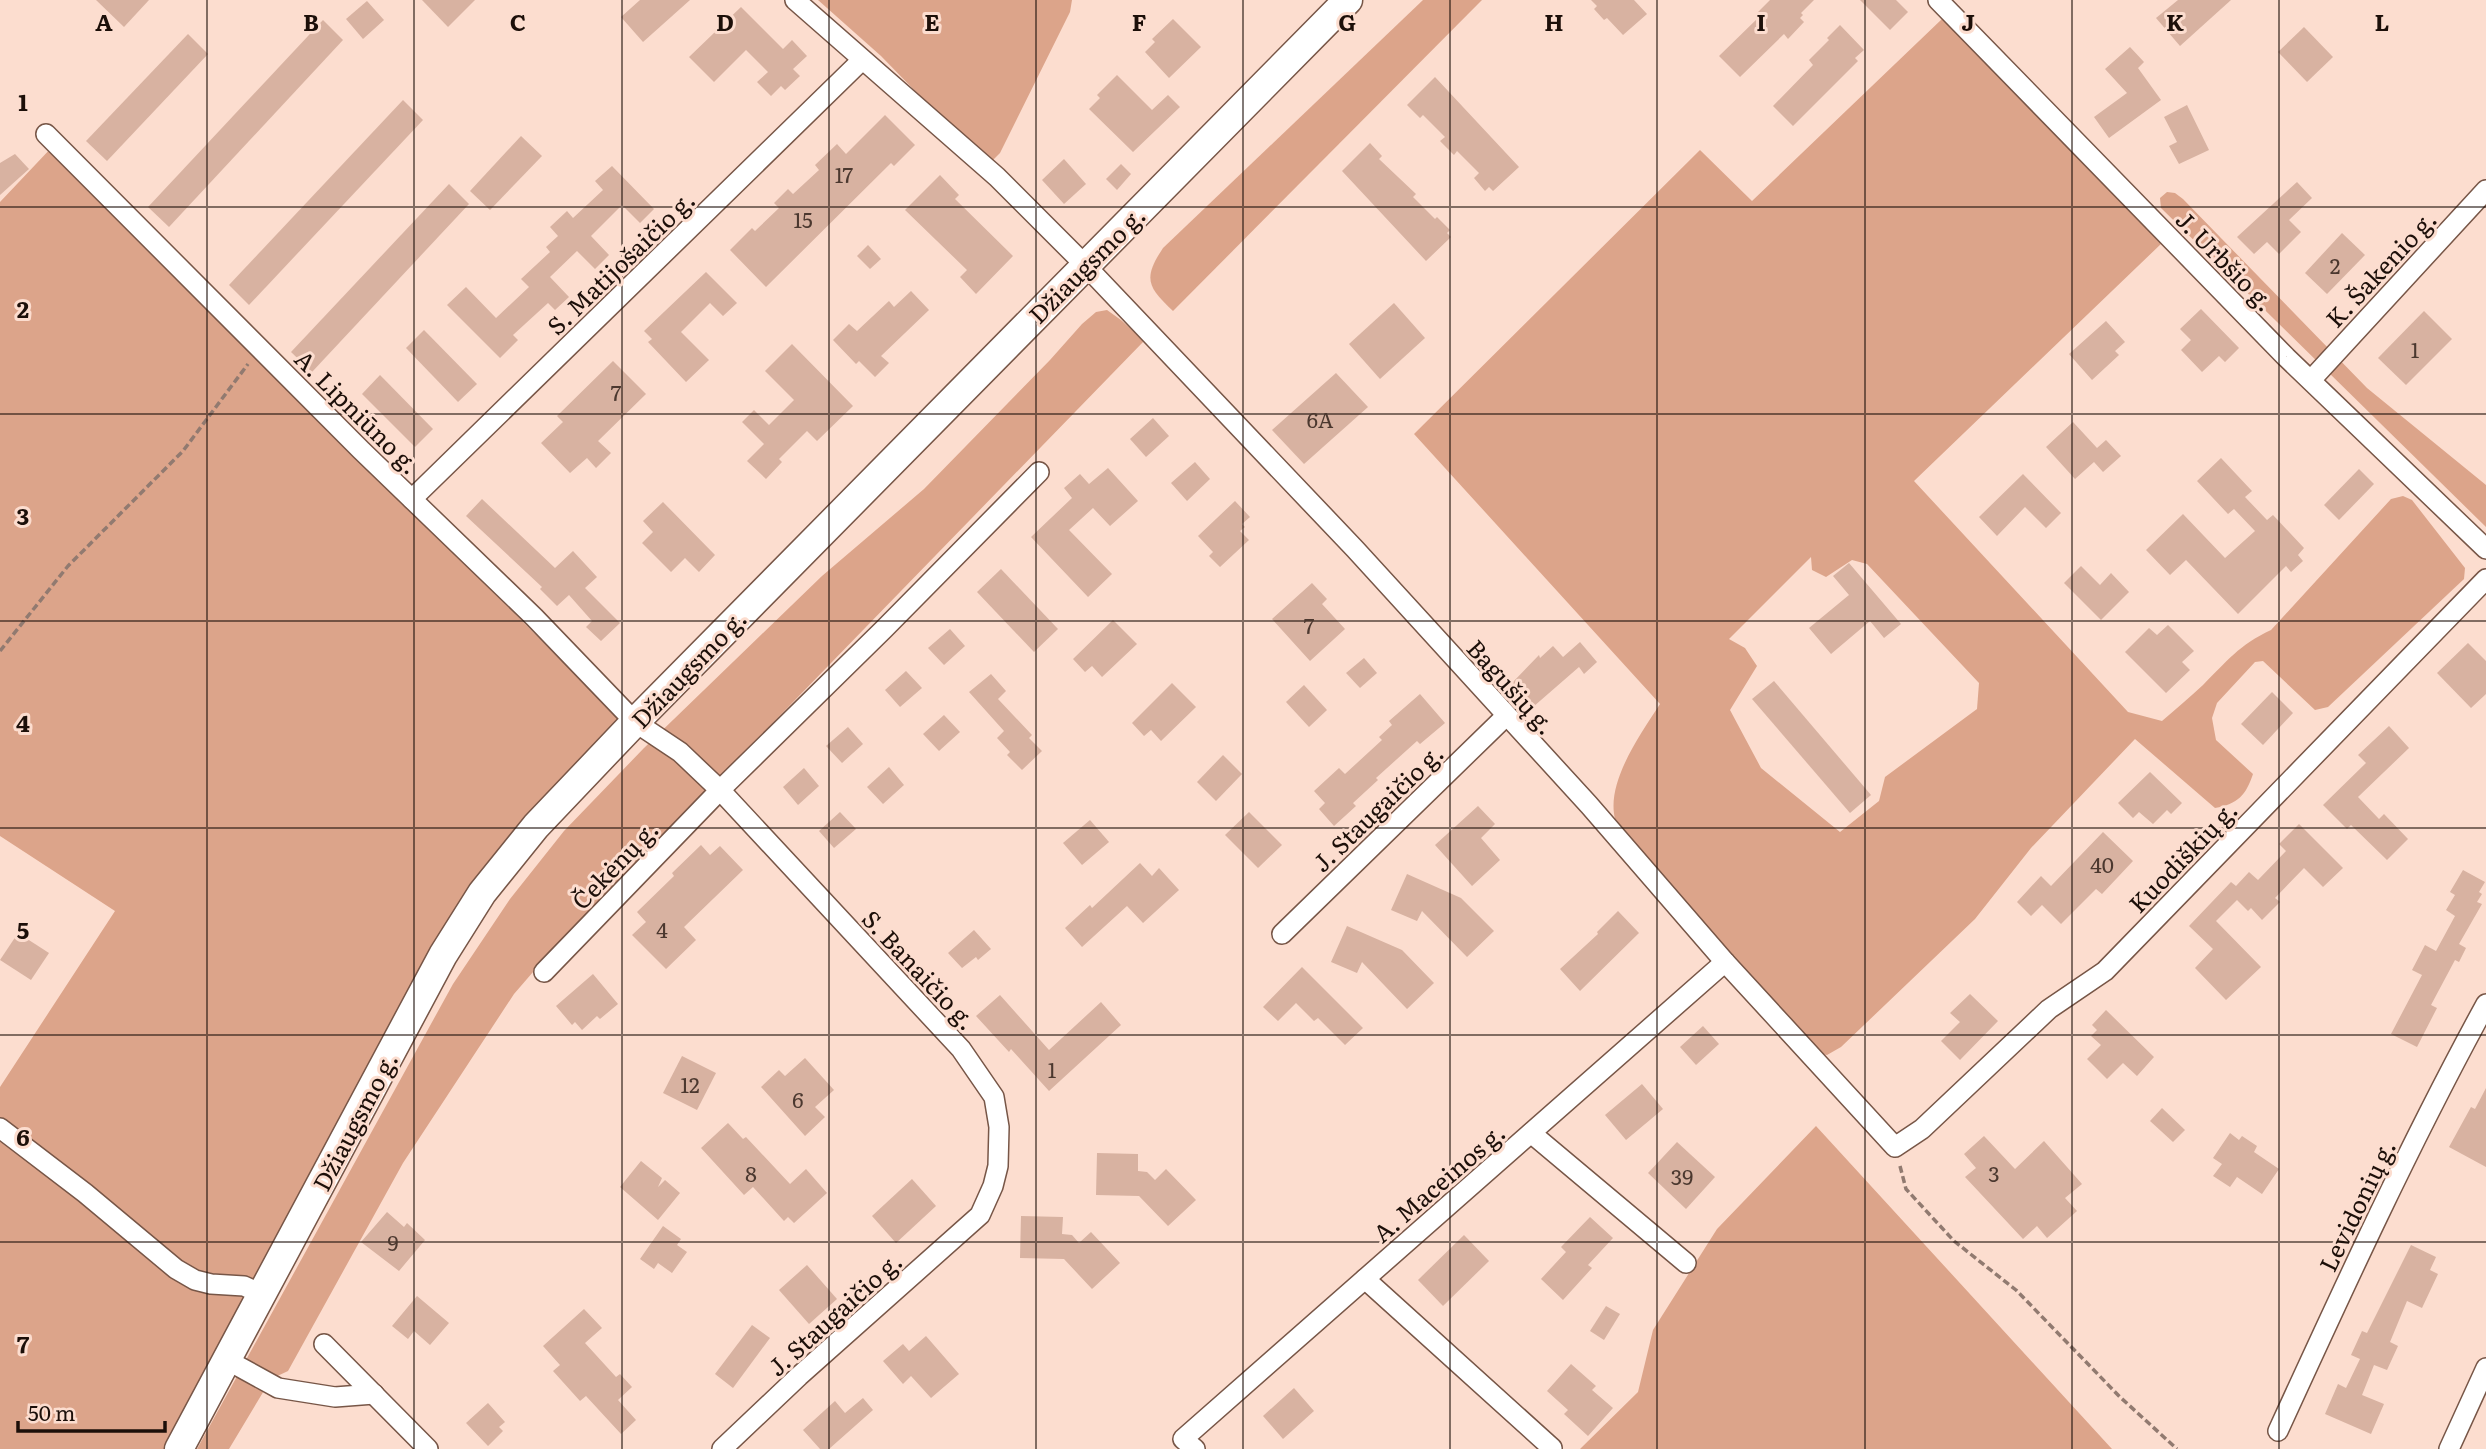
<svg xmlns="http://www.w3.org/2000/svg" width="2486" height="1449" viewBox="0 0 2486 1449" font-family="Literata,serif">
<style>
.green{fill:#dca48a;fill-rule:evenodd}
.building{fill:#d8b2a1}
.lines{fill:none;stroke-linecap:round;stroke-linejoin:round}
.street-casing{stroke:#775647;stroke-width:22}
.secondary-casing{stroke:#775647;stroke-width:31}
.path{stroke:#917a70;stroke-width:3.5;stroke-dasharray:7 3.5;stroke-linecap:butt}
.street{stroke:#fff;stroke-width:19}
.secondary{stroke:#fff;stroke-width:28}
.grid{fill:none;stroke:#1c0f09;stroke-width:2;stroke-opacity:0.55}
.labels{text-anchor:middle;dominant-baseline:central;stroke-width:6;stroke-linejoin:round;paint-order:stroke}
.number-label{font-size:21px;fill:#4b382f}
.street-label{font-size:24px;fill:#1c0f09;stroke:#fcddcf}
.grid-label{font-size:23px;text-anchor:middle;font-weight:bold;fill:#1c0f09;stroke:#fcddcf;stroke-width:6;stroke-linejoin:round;paint-order:stroke}
</style>
<rect width="100%" height="100%" fill="#fcddcf"/>
<g class="green">
<polygon points="818,0 1072,0 1070,12 1000,153 992,161 958,135 881,56"/>
<path d="M1423,0H1482L1173,311C1147,287 1143,278 1163,248Z"/>
<path d="M1942,19L2162,243L1914,481L2128,712L2162,721C2176,709 2190,697 2203,685C2227,661 2239,645 2271,630L2391,499L2403,496L2412,500L2465,568L2464,579L2328,707L2315,710L2263,661L2255,662L2217,703L2212,718L2216,740L2253,774C2246,795 2238,804 2215,808L2135,739L2031,848L1975,919L1841,1047L1827,1055L1816,1053L1615,819C1606,782 1640,735 1660,704L1414,434L1700,150L1752,201ZM1811,557L1812,570L1826,577L1852,560L1867,564L1979,683L1977,709L1885,777L1879,801L1840,832L1761,768L1730,710L1757,666L1745,648L1729,639Z"/>
<polygon points="53,146 619,719 508,838 460,903 167,1449 0,1449 0,1087 115,911 0,836 0,202"/>
<polygon points="2167,192 2175,193 2183,199 2367,388 2486,485 2486,527 2161,208 2160,198"/>
<polygon points="1107,310 1121,320 1144,341 552,950 514,994 403,1163 288,1371 271,1379 229,1449 197,1449 453,984 510,899 564,831 644,748 822,576 924,489 1050,360 1082,324 1096,312"/>
<polygon points="1816,1126 2112,1449 1580,1449 1638,1392 1653,1330 1717,1229"/>
</g>
<g class="building">
<polygon points="96,0 149,0 124,27"/>
<polygon points="422,0 475,0 448,27"/>
<polygon points="640,0 690,0 643,42 621,17"/>
<polygon points="1591,0 1634,0 1647,14 1623,35 1607,18 1604,20 1594,9 1597,6"/>
<polygon points="1770,0 1814,0 1801,13 1803,15 1800,18 1804,22 1788,39 1784,34 1740,77 1719,56 1759,17 1756,14"/>
<polygon points="1860,0 1896,0 1908,12 1890,30"/>
<polygon points="2178,0 2231,0 2180,46 2156,18"/>
<polygon points="367,1 384,20 363,39 346,19"/>
<polygon points="741,7 783,49 792,40 807,56 793,69 800,76 785,90 781,86 771,96 757,82 768,72 746,50 714,82 689,57"/>
<polygon points="1173,19 1201,47 1169,78 1145,52 1155,42 1152,39"/>
<polygon points="323,20 343,40 169,227 148,207"/>
<polygon points="1840,25 1864,50 1855,58 1858,61 1793,126 1773,106 1813,65 1809,60 1829,40 1827,38"/>
<polygon points="2304,27 2333,57 2307,82 2278,52"/>
<polygon points="188,34 208,54 107,161 86,141"/>
<polygon points="2130,47 2144,62 2138,68 2161,100 2109,138 2094,117 2127,93 2105,69"/>
<polygon points="1117,75 1152,110 1168,95 1180,107 1133,152 1089,109 1100,98 1097,95"/>
<polygon points="1435,77 1519,167 1493,191 1489,187 1485,191 1474,178 1479,173 1457,151 1454,155 1440,141 1445,137 1423,115 1420,118 1407,105"/>
<polygon points="403,100 423,120 249,305 229,285"/>
<polygon points="2187,105 2209,150 2179,164 2169,146 2177,142 2164,117"/>
<polygon points="885,115 915,145 894,166 891,163 766,287 730,250 752,228 755,231 779,208 774,203 788,189 793,194 819,170 815,165 837,144 846,154"/>
<polygon points="521,136 542,156 490,210 470,191"/>
<polygon points="1370,143 1382,156 1379,159 1416,194 1413,197 1435,219 1437,217 1450,230 1447,233 1451,237 1426,261 1342,171"/>
<polygon points="15,154 29,169 0,195 0,163"/>
<polygon points="1064,159 1086,184 1064,204 1042,180"/>
<polygon points="1121,164 1131,174 1117,190 1106,179"/>
<polygon points="612,166 654,209 640,223 622,205 591,236 609,255 595,269 577,251 550,277 569,297 555,310 548,303 513,335 518,340 500,358 447,305 466,287 496,318 529,287 521,279 550,252 546,247 558,236 550,227 567,211 573,218 603,190 595,181"/>
<polygon points="940,175 959,195 955,199 1013,256 976,294 960,277 967,270 905,210"/>
<polygon points="2297,182 2312,198 2289,220 2301,232 2279,254 2267,242 2254,254 2237,237"/>
<polygon points="449,184 469,204 312,372 291,352"/>
<polygon points="2342,233 2365,255 2327,294 2305,273"/>
<polygon points="868,245 881,259 870,269 857,256"/>
<polygon points="706,272 737,303 723,316 710,303 681,332 709,360 686,382 648,342 652,339 644,331"/>
<polygon points="911,291 929,310 881,356 889,363 875,377 859,361 856,364 833,340 849,324 857,331 889,301 894,307"/>
<polygon points="1394,303 1425,338 1380,379 1349,344"/>
<polygon points="2201,309 2239,348 2225,362 2219,356 2202,372 2181,350 2191,340 2180,329"/>
<polygon points="2424,311 2452,339 2406,385 2378,358"/>
<polygon points="2106,321 2125,342 2115,351 2119,355 2092,380 2069,354"/>
<polygon points="424,330 477,384 458,402 406,348"/>
<polygon points="792,344 853,406 817,441 807,431 779,459 782,462 766,479 747,461 764,444 742,422 754,410 769,425 794,400 765,371"/>
<polygon points="613,361 646,394 598,441 611,453 596,468 587,458 570,473 541,443 563,422 557,416"/>
<polygon points="1336,373 1368,407 1304,464 1272,430"/>
<polygon points="380,375 433,429 415,447 362,394"/>
<polygon points="1153,418 1169,436 1146,457 1130,439"/>
<polygon points="2073,422 2097,448 2106,440 2121,456 2103,472 2094,462 2075,479 2046,447"/>
<polygon points="2221,458 2252,491 2245,497 2267,520 2273,515 2304,548 2298,555 2303,561 2291,572 2286,566 2238,614 2186,560 2170,575 2146,550 2183,514 2225,558 2255,531 2234,509 2228,514 2197,481"/>
<polygon points="1195,462 1210,479 1187,501 1171,483"/>
<polygon points="1108,468 1138,501 1110,526 1093,508 1069,530 1112,574 1088,597 1031,537 1072,498 1064,488 1080,474 1089,484"/>
<polygon points="2359,469 2374,484 2339,520 2324,505"/>
<polygon points="2023,474 2061,513 2046,528 2025,507 1997,536 1979,517"/>
<polygon points="482,499 555,568 573,551 597,577 585,588 620,623 601,641 586,627 592,621 569,595 557,606 540,589 542,587 466,516"/>
<polygon points="1235,501 1250,517 1242,524 1245,527 1240,531 1249,540 1220,567 1209,556 1213,552 1198,536"/>
<polygon points="663,502 715,555 699,572 685,558 671,572 642,543 653,532 643,521"/>
<polygon points="1849,563 1901,624 1884,638 1870,621 1831,654 1809,628 1849,595 1833,576"/>
<polygon points="2081,566 2100,585 2111,573 2129,592 2101,620 2064,583"/>
<polygon points="1001,569 1058,629 1034,652 977,592"/>
<polygon points="1312,583 1327,599 1322,604 1345,629 1310,661 1272,619"/>
<polygon points="1113,620 1137,644 1102,677 1092,666 1085,672 1073,659"/>
<polygon points="2168,625 2194,651 2182,662 2190,670 2166,693 2125,652 2149,628 2157,635"/>
<polygon points="950,629 965,646 944,665 928,648"/>
<polygon points="1580,642 1597,662 1584,674 1579,667 1533,707 1512,683 1539,655 1540,658 1553,646 1563,657"/>
<polygon points="2468,643 2486,661 2486,694 2471,708 2437,673"/>
<polygon points="1364,658 1377,673 1360,688 1346,673"/>
<polygon points="906,671 922,688 900,707 885,690"/>
<polygon points="991,674 1006,691 998,699 1032,735 1029,738 1042,751 1022,770 1007,755 1010,752 997,738 1004,731 969,692"/>
<polygon points="1774,681 1871,795 1850,813 1752,699"/>
<polygon points="1172,683 1196,707 1161,741 1151,730 1144,736 1132,723"/>
<polygon points="1304,685 1327,710 1309,727 1286,702"/>
<polygon points="2272,692 2293,713 2263,745 2241,724"/>
<polygon points="1420,694 1445,723 1420,744 1417,741 1376,778 1378,780 1353,803 1356,806 1334,826 1319,809 1325,803 1314,791 1339,768 1345,774 1382,740 1379,737 1392,725 1389,721"/>
<polygon points="944,715 960,732 939,751 923,734"/>
<polygon points="2389,726 2409,748 2358,797 2379,819 2384,814 2408,839 2387,860 2351,825 2347,829 2323,805 2366,763 2358,755"/>
<polygon points="848,727 863,744 842,763 826,746"/>
<polygon points="1223,755 1242,774 1216,801 1197,782"/>
<polygon points="889,767 904,785 883,804 867,787"/>
<polygon points="804,768 819,786 798,805 783,787"/>
<polygon points="2150,772 2182,803 2171,814 2167,810 2153,824 2139,812 2133,818 2118,803"/>
<polygon points="1478,806 1495,824 1481,838 1500,860 1472,886 1435,845"/>
<polygon points="840,812 856,829 834,848 819,831"/>
<polygon points="1249,812 1282,845 1258,868 1225,835"/>
<polygon points="1090,820 1109,842 1082,865 1063,843"/>
<polygon points="2299,824 2343,868 2323,887 2304,868 2275,898 2280,902 2262,920 2251,908 2248,911 2237,900 2216,921 2261,967 2226,1000 2195,968 2213,949 2189,926 2231,882 2236,886 2249,872 2258,880 2286,851 2279,844"/>
<polygon points="2103,832 2133,861 2102,894 2096,889 2061,924 2042,905 2031,916 2017,902 2041,876 2051,886"/>
<polygon points="701,845 710,855 720,846 743,870 684,927 696,940 666,969 632,935 646,922 637,912 674,876 672,873"/>
<polygon points="1140,863 1152,876 1159,868 1179,890 1143,923 1127,906 1082,947 1065,928 1090,905 1092,908"/>
<polygon points="2463,870 2485,882 2479,892 2482,894 2477,902 2482,904 2459,944 2466,948 2459,962 2455,960 2431,1005 2437,1008 2417,1047 2391,1034 2422,975 2412,970 2425,945 2436,951 2455,916 2446,910 2455,895 2450,892"/>
<polygon points="1407,874 1461,898 1494,931 1467,957 1422,911 1417,921 1391,910"/>
<polygon points="1618,911 1639,933 1580,991 1560,969 1598,934 1597,932"/>
<polygon points="1347,926 1402,950 1434,983 1407,1009 1362,962 1357,973 1331,962"/>
<polygon points="974,930 991,949 978,960 976,957 962,968 948,953"/>
<polygon points="18,933 49,953 31,980 0,960"/>
<polygon points="1302,967 1363,1028 1345,1045 1318,1018 1314,1021 1296,1003 1278,1021 1263,1007"/>
<polygon points="593,974 618,1004 600,1019 597,1016 582,1030 575,1022 572,1025 556,1006"/>
<polygon points="1970,994 1998,1021 1960,1060 1941,1041 1960,1022 1950,1013"/>
<polygon points="1000,995 1049,1050 1101,1002 1121,1025 1049,1091 1011,1049 1009,1052 976,1016"/>
<polygon points="2106,1010 2154,1057 2137,1076 2123,1063 2107,1079 2087,1059 2101,1045 2091,1036 2097,1030 2092,1025"/>
<polygon points="1703,1026 1719,1044 1696,1065 1680,1047"/>
<polygon points="682,1056 716,1073 697,1110 663,1093"/>
<polygon points="805,1058 834,1090 815,1107 825,1117 805,1136 761,1087 779,1070 785,1076"/>
<polygon points="1642,1084 1663,1109 1626,1140 1605,1115"/>
<polygon points="2486,1088 2486,1167 2449,1147 2471,1107 2475,1109"/>
<polygon points="2162,1108 2185,1130 2173,1142 2150,1121"/>
<polygon points="728,1123 743,1139 746,1137 790,1184 806,1169 827,1193 794,1223 788,1217 784,1221 753,1187 744,1195 701,1148"/>
<polygon points="2230,1133 2239,1140 2242,1136 2257,1146 2254,1152 2279,1169 2262,1194 2237,1177 2230,1187 2213,1176 2222,1164 2213,1158"/>
<polygon points="1984,1136 2015,1169 2044,1141 2082,1184 2065,1198 2077,1211 2047,1238 2037,1226 2023,1239 1965,1177 1976,1168 1964,1154"/>
<polygon points="1677,1142 1715,1177 1686,1209 1648,1173"/>
<polygon points="1097,1153 1138,1154 1138,1171 1147,1172 1155,1180 1166,1169 1196,1200 1168,1226 1139,1196 1096,1195"/>
<polygon points="641,1161 662,1178 658,1187 665,1180 680,1193 658,1220 620,1187"/>
<polygon points="912,1179 936,1206 896,1243 872,1216"/>
<polygon points="387,1212 404,1227 407,1223 425,1240 399,1271 361,1242"/>
<polygon points="1021,1216 1063,1217 1062,1234 1072,1235 1079,1243 1091,1232 1120,1263 1092,1289 1064,1259 1020,1258"/>
<polygon points="1590,1217 1613,1238 1588,1265 1592,1268 1563,1300 1541,1279 1566,1252 1561,1247"/>
<polygon points="663,1226 681,1239 677,1245 687,1252 672,1273 658,1263 654,1269 640,1259"/>
<polygon points="1464,1235 1489,1261 1443,1306 1418,1280"/>
<polygon points="2411,1245 2436,1257 2430,1270 2438,1274 2422,1308 2407,1301 2390,1342 2398,1346 2387,1370 2374,1365 2362,1395 2384,1404 2371,1434 2325,1414 2338,1384 2346,1388 2360,1359 2351,1355 2362,1331 2367,1333"/>
<polygon points="807,1265 837,1299 809,1324 779,1290"/>
<polygon points="417,1296 449,1323 430,1345 414,1331 408,1339 392,1326"/>
<polygon points="1606,1306 1620,1314 1604,1340 1590,1331"/>
<polygon points="584,1309 602,1328 585,1343 616,1377 620,1374 632,1387 618,1400 636,1420 621,1434 586,1396 580,1401 553,1371 560,1365 543,1346"/>
<polygon points="752,1325 770,1338 733,1388 715,1374"/>
<polygon points="926,1336 959,1374 931,1398 911,1376 903,1384 883,1361 903,1344 909,1351"/>
<polygon points="1571,1364 1596,1386 1592,1390 1613,1408 1588,1436 1564,1414 1568,1410 1547,1391"/>
<polygon points="1294,1388 1314,1411 1283,1439 1263,1416"/>
<polygon points="863,1398 873,1410 829,1449 820,1449 803,1430 835,1401 845,1413"/>
<polygon points="488,1403 505,1422 499,1427 503,1431 488,1446 466,1423"/>
</g>
<g class="lines">
<g class="street-casing">
<g id="street">
<polyline points="795,0 997,177 1085,265 1355,549 1589,805 1725,962 1895,1147 1922,1129 2049,1009 2105,971 2486,579"/>
<polyline points="1938,0 2286,357 2486,549"/>
<polyline points="46,134 361,450 534,617 635,722 680,752 720,790 961,1049 994,1097 999,1127 998,1166 993,1186 980,1215 799,1376 722,1449"/>
<polyline points="2311,380 2486,190"/>
<polyline points="412,499 862,60"/>
<polyline points="1282,934 1506,716"/>
<polyline points="544,972 720,790 884,629 1039,472"/>
<polyline points="0,1128 85,1193 176,1269 195,1280 211,1284 244,1286 262,1294"/>
<polyline points="1531,1133 1686,1263"/>
<polyline points="1365,1279 1552,1448"/>
<polyline points="324,1344 428,1449"/>
<polyline points="227,1360 278,1388 335,1397 374,1394"/>
<path d="M2278,1431C2344,1287 2410,1143 2486,1004"/>
<polyline points="1195,1449 1183,1439 1725,962"/>
<polyline points="2449,1449 2486,1368"/>
</g>
</g>
<g class="secondary-casing">
<polyline id="secondary" points="179,1449 443,955 482,893 536,826 635,722 1348,0"/>
</g>
<g class="path">
<polyline points="0,651 68,566 183,451 248,364"/>
<polyline points="1900,1166 1906,1189 1954,1241 2016,1290 2120,1397 2177,1449"/>
</g>
<use href="#street" class="street"/>
<use href="#secondary" class="secondary"/>
</g>
<path class="grid" d="M207,0V1449M414,0V1449M622,0V1449M829,0V1449M1036,0V1449M1243,0V1449M1450,0V1449M1657,0V1449M1865,0V1449M2072,0V1449M2279,0V1449M0,207H2486M0,414H2486M0,621H2486M0,828H2486M0,1035H2486M0,1242H2486"/>
<g class="labels">
<g class="number-label">
<text x="844" y="173">17</text>
<text x="803" y="218">15</text>
<text x="2335" y="264">2</text>
<text x="2415" y="348">1</text>
<text x="616" y="391">7</text>
<text x="1320" y="418">6A</text>
<text x="1309" y="624">7</text>
<text x="2102" y="863">40</text>
<text x="662" y="928">4</text>
<text x="1052" y="1068">1</text>
<text x="690" y="1083">12</text>
<text x="798" y="1098">6</text>
<text x="751" y="1172">8</text>
<text x="1994" y="1172">3</text>
<text x="1682" y="1175">39</text>
<text x="393" y="1241">9</text>
</g>
<g class="street-label">
<text transform="translate(2226 260) rotate(46)">J. Urbšio g.</text>
<text transform="translate(620 262) rotate(-44)">S. Matijošaičio g.</text>
<text transform="translate(1086 264) rotate(-45)">Džiaugsmo g.</text>
<text transform="translate(2380 268) rotate(-47)">K. Šakenio g.</text>
<text transform="translate(358 411) rotate(45)">A. Lipniūno g.</text>
<text transform="translate(688 668) rotate(-46)">Džiaugsmo g.</text>
<text transform="translate(1512 686) rotate(48)">Bagušių g.</text>
<text transform="translate(1377 807) rotate(-44)">J. Staugaičio g.</text>
<text transform="translate(2182 856) rotate(-46)">Kuodiškių g.</text>
<text transform="translate(614 864) rotate(-46)">Čekėnų g.</text>
<text transform="translate(920 969) rotate(47)">S. Banaičio g.</text>
<text transform="translate(354 1121) rotate(-62)">Džiaugsmo g.</text>
<text transform="translate(1438 1182) rotate(-41)">A. Maceinos g.</text>
<text transform="translate(2356 1205) rotate(-64)">Levidonių g.</text>
<text transform="translate(834 1313) rotate(-42)">J. Staugaičio g.</text>
</g>
</g>
<g class="grid-label">
<text x="104" y="31">A</text>
<text x="311" y="31">B</text>
<text x="518" y="31">C</text>
<text x="725" y="31">D</text>
<text x="932" y="31">E</text>
<text x="1139" y="31">F</text>
<text x="1347" y="31">G</text>
<text x="1554" y="31">H</text>
<text x="1761" y="31">I</text>
<text x="1968" y="31">J</text>
<text x="2175" y="31">K</text>
<text x="2382" y="31">L</text>
<text x="23" y="111">1</text>
<text x="23" y="318">2</text>
<text x="23" y="525">3</text>
<text x="23" y="732">4</text>
<text x="23" y="939">5</text>
<text x="23" y="1146">6</text>
<text x="23" y="1353">7</text>
</g>
<path d="M18 1421v10h147v-10" fill="none" stroke="#1c0f09" stroke-width="3.5"/>
<text x="28" y="1421" font-size="21" fill="#1c0f09" stroke="#fcddcf" stroke-width="5" paint-order="stroke">50 m</text>
</svg>
